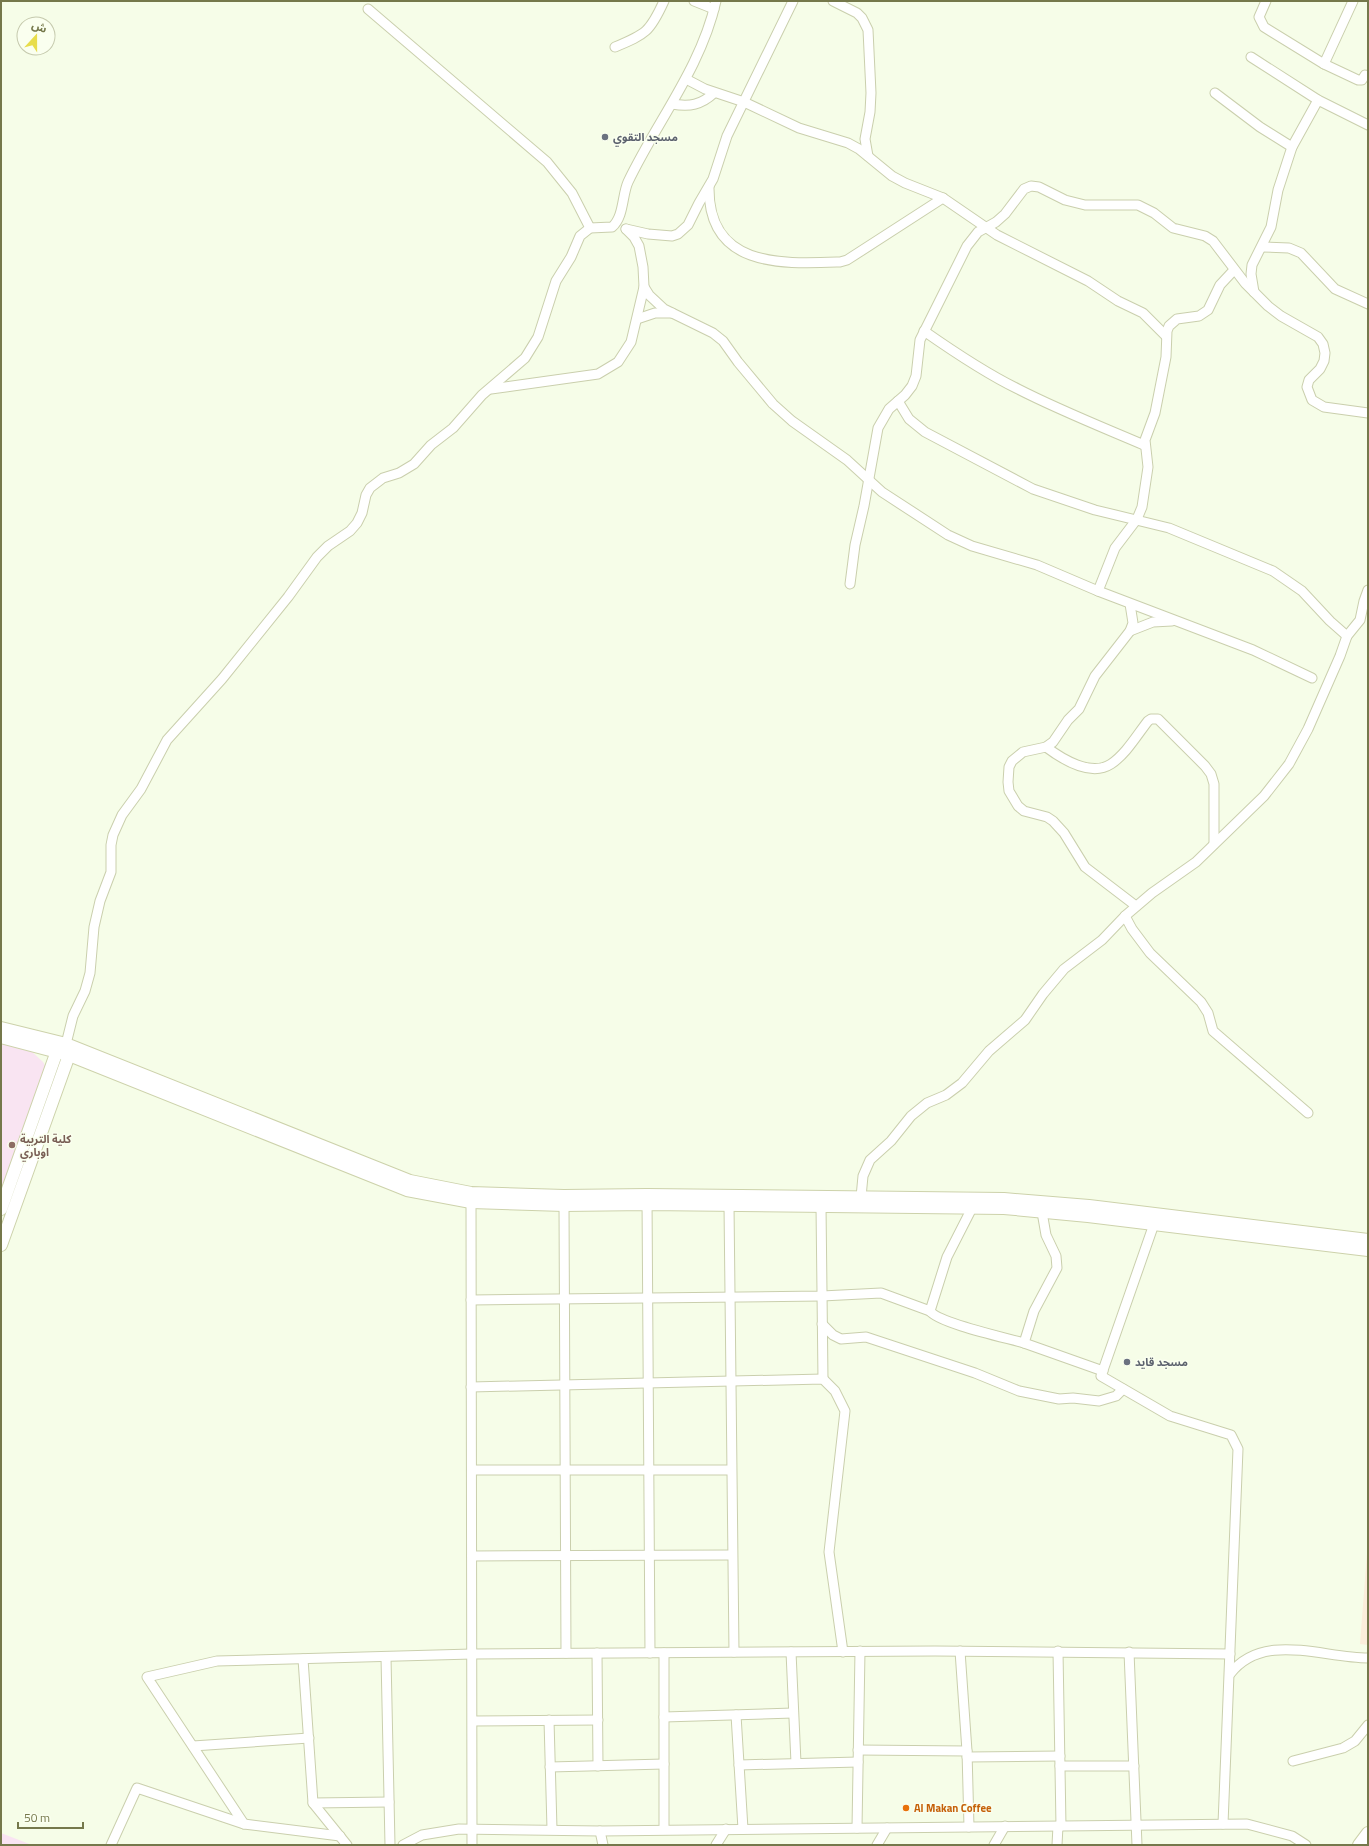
<svg xmlns="http://www.w3.org/2000/svg" width="1369" height="1846" viewBox="0 0 1369 1846" font-family="'Titillium Web','Noto Sans Arabic',sans-serif">
<style>
.education{fill:#f9e4f2}
.medical{fill:#fbeedb}
.lines{fill:none;stroke-linecap:round;stroke-linejoin:round}
.street-casing{stroke:#cacfad;stroke-width:11}
.secondary-casing{stroke:#cdd2ab;stroke-width:14}
.street{stroke:#fff;stroke-width:9}
.secondary{stroke:#fff;stroke-width:12}
.worship-dot{fill:#6b7280;stroke:#faffef;stroke-width:1.5}
.education-dot{fill:#8d6e63;stroke:#faffef;stroke-width:1.5}
.food-dot{fill:#e8710a;stroke:#faffef;stroke-width:1.5}
.labels{text-anchor:middle;dominant-baseline:central;stroke-width:3;stroke-linejoin:round;paint-order:stroke}
.worship-label{font-size:11px;font-weight:bold;fill:#5b616d;stroke:#faffef;text-anchor:start}
.education-label{font-size:11px;font-weight:bold;fill:#785e54;stroke:#faffef;text-anchor:start}
.food-label{font-size:11px;font-weight:bold;fill:#c56008;stroke:#faffef;text-anchor:start}
</style>
<rect width="100%" height="100%" fill="#f6fde8"/>
<g class="education">
<polygon points="1,1042 29,1049 43,1062 49,1072 1,1208"/>
<polygon points="1,1833 32,1845 1,1845"/>
</g>
<polygon class="medical" points="1368,1540 1368,1645 1360,1644"/>
<g class="lines">
<g class="street-casing">
<g id="street">
<polyline points="694,1 714,9"/>
<polyline points="833,1 857,13 862,18 868,30 871,93 870,112 865,139 868,156"/>
<polyline points="1266,1 1259,17 1264,27 1324,64 1358,80 1362,80 1365,75 1368,76"/>
<polyline points="368,9 547,162 572,193 590,228"/>
<path d="M615,47C646,34 650,32 664,1"/>
<polyline points="1251,57 1318,100 1368,125"/>
<polyline points="1324,64 1353,1"/>
<polyline points="686,79 705,89 744,102 799,128 848,143 859,149 892,176 905,183 943,198 997,235 1088,281 1118,301 1143,313 1166,336"/>
<polyline points="1215,93 1260,127 1292,147"/>
<path d="M672,104C690,107 701,105 714,93"/>
<path d="M709,187C708,268 781,264 840,262L847,260L943,198"/>
<polyline points="626,229 648,234 672,236 678,234 688,225 699,203 713,179 727,136 793,1"/>
<polyline points="1262,247 1289,248 1301,253 1335,289 1368,304"/>
<polyline points="644,287 649,295 664,309 713,333 723,341 738,362 773,404 792,421 847,460 882,492 948,535 972,546 1037,565 1098,591 1253,650 1312,678"/>
<polyline points="1254,292 1251,274 1252,265 1271,227 1278,190 1292,147 1318,100"/>
<polyline points="637,319 655,313 672,313"/>
<path d="M924,331C954,352 985,373 1018,389C1059,410 1102,427 1144,445"/>
<polyline points="491,389 598,374 618,362 631,342 644,287 643,267 639,246 634,237 626,229"/>
<polyline points="898,401 909,419 925,432 1033,489 1095,510 1169,528 1273,571 1302,591 1330,621 1347,636"/>
<polyline points="850,584 855,545 864,506 878,428 889,409 905,395 912,386 916,376 920,340 967,246 978,232 996,222 1005,214 1024,189 1031,186 1039,187 1065,200 1085,205 1138,205 1154,213 1173,228 1205,236 1213,241 1245,283 1268,306 1281,316 1318,337 1323,344 1325,353 1324,361 1320,369 1309,380 1307,387 1312,400 1324,407 1368,413"/>
<polyline points="1098,591 1115,548 1137,519 1142,507 1148,467 1145,440 1155,413 1166,357 1167,331 1169,326 1177,319 1199,316 1208,310 1220,285 1234,270"/>
<polyline points="1130,604 1133,623 1130,631 1095,676 1079,709 1068,720 1053,742 1046,747 1023,752 1012,761 1009,767 1008,782 1009,791 1018,806 1024,811 1047,817 1053,821 1064,833 1085,867 1136,906"/>
<polyline points="1130,631 1153,622 1172,621"/>
<path d="M1046,747C1062,759 1091,777 1111,764C1126,754 1137,735 1148,721L1151,719H1158L1205,766L1211,774L1214,784V844"/>
<polyline points="1125,916 1132,929 1150,953 1201,1002 1208,1013 1213,1031 1308,1113"/>
<path d="M66,1044L73,1016L85,991L90,973L94,927L100,901L111,872V845L113,835L122,815L141,789L167,740L222,679L288,597L317,557L328,546L350,531L357,523L362,513L366,495L370,488L383,478L399,473L414,464L431,445L453,428L482,395L525,358L538,337L556,281L571,257L580,236L590,228L612,227C624,217 622,195 628,182C657,121 701,68 716,1"/>
<polyline points="471,1196 472,1845"/>
<polyline points="861,1197 863,1176 870,1160 891,1141 911,1116 927,1103 946,1095 962,1083 989,1051 1025,1020 1043,994 1064,969 1102,940 1125,916 1152,893 1196,862 1264,796 1289,764 1308,729 1340,656 1347,636 1360,620 1364,601 1368,590"/>
<polyline points="647,1198 650,1653"/>
<polyline points="564,1205 566,1653"/>
<polyline points="729,1205 734,1652"/>
<polyline points="821,1206 823,1379"/>
<path d="M972,1208L947,1257L930,1311C938,1323 1007,1338 1024,1343"/>
<polyline points="1042,1212 1046,1235 1056,1256 1057,1268 1034,1311 1024,1343 1103,1371"/>
<polyline points="1154,1224 1101,1376 1170,1416 1231,1435 1238,1449 1223,1824"/>
<polyline points="471,1300 822,1296 881,1293 930,1311"/>
<polyline points="822,1324 833,1335 841,1339 866,1337 975,1373 1019,1391 1059,1399 1073,1398 1099,1401 1116,1396 1123,1389"/>
<polyline points="471,1387 823,1379 835,1391 845,1411 829,1552 843,1652"/>
<polyline points="472,1470 731,1470"/>
<polyline points="472,1556 732,1555"/>
<polyline points="960,1651 967,1751 969,1827"/>
<polyline points="1058,1651 1061,1826"/>
<polyline points="791,1652 796,1763"/>
<polyline points="1129,1652 1137,1845"/>
<polyline points="597,1653 598,1766"/>
<polyline points="664,1653 664,1829"/>
<polyline points="386,1657 390,1845"/>
<polyline points="303,1659 313,1803 347,1845"/>
<path d="M1230,1674C1263,1631 1322,1658 1368,1658"/>
<polyline points="736,1715 743,1829"/>
<polyline points="664,1717 793,1713"/>
<polyline points="549,1720 552,1829"/>
<polyline points="473,1721 598,1720"/>
<polyline points="193,1746 309,1738"/>
<polyline points="858,1750 967,1751"/>
<polyline points="967,1757 1060,1756"/>
<polyline points="1293,1761 1343,1748 1355,1741 1368,1725"/>
<polyline points="739,1765 858,1762"/>
<polyline points="1060,1766 1134,1766"/>
<polyline points="550,1767 664,1764"/>
<polyline points="313,1803 389,1802"/>
<polyline points="244,1824 147,1677 217,1661 472,1654 935,1651 1230,1654"/>
<polyline points="857,1828 860,1651"/>
<polyline points="600,1831 603,1845"/>
<polyline points="111,1845 137,1788 244,1824 340,1836"/>
<polyline points="403,1845 422,1835 459,1829 600,1831 1247,1824 1292,1836 1306,1845"/>
<polyline points="716,1845 726,1829"/>
<polyline points="877,1845 887,1828"/>
<polyline points="994,1845 1005,1826"/>
<polyline points="1057,1845 1058,1826"/>
</g>
</g>
<g class="secondary-casing">
<g id="secondary">
<polyline points="1,1028 66,1044 410,1181 471,1193 564,1196 647,1195 1004,1199 1089,1206 1368,1240"/>
<polyline points="1,1037 69,1055 407,1190 471,1202 564,1205 647,1204 1004,1208 1088,1216 1368,1250"/>
<polyline points="1,1209 57,1051 66,1044 69,1055 1,1245"/>
<polyline points="1359,1845 1368,1833"/>
</g>
</g>
<use href="#street" class="street"/>
<use href="#secondary" class="secondary"/>
</g>
<g class="worship-dot">
<circle cx="605" cy="137" r="4"/>
<circle cx="1127" cy="1362" r="4"/>
</g>
<circle class="education-dot" cx="12" cy="1145" r="4"/>
<circle class="food-dot" cx="906" cy="1808" r="4"/>
<g class="labels">
<g class="worship-label">
<text x="613" y="137">مسجد التقوي</text>
<text x="1135" y="1362">مسجد قايد</text>
</g>
<g class="education-label">
<text x="20" y="1139">كلية التربية<tspan x="20" dy="13">اوباري</tspan></text>
</g>
<g class="food-label">
<text x="914" y="1808">Al Makan Coffee</text>
</g>
</g>
<rect width="1369" height="1846" fill="none" stroke="#75784b" stroke-width="4"/>
<g transform="translate(36 36) rotate(21)"><circle r="19" fill="#faffef" stroke="#c5c9ad"/>
<path d="M0-3L7 15L0 10L-7 15Z" fill="#e8dd4c"/>
<text y="-6" font-size="11" font-weight="bold" text-anchor="middle" fill="#75784b">ش</text>
</g>
<path d="M18 1822v6h65v-6" fill="none" stroke="#75784b" stroke-width="2"/>
<text x="24" y="1822" font-size="12" fill="#75784b" stroke="#faffef" stroke-width="3" paint-order="stroke">50 m</text>
</svg>
